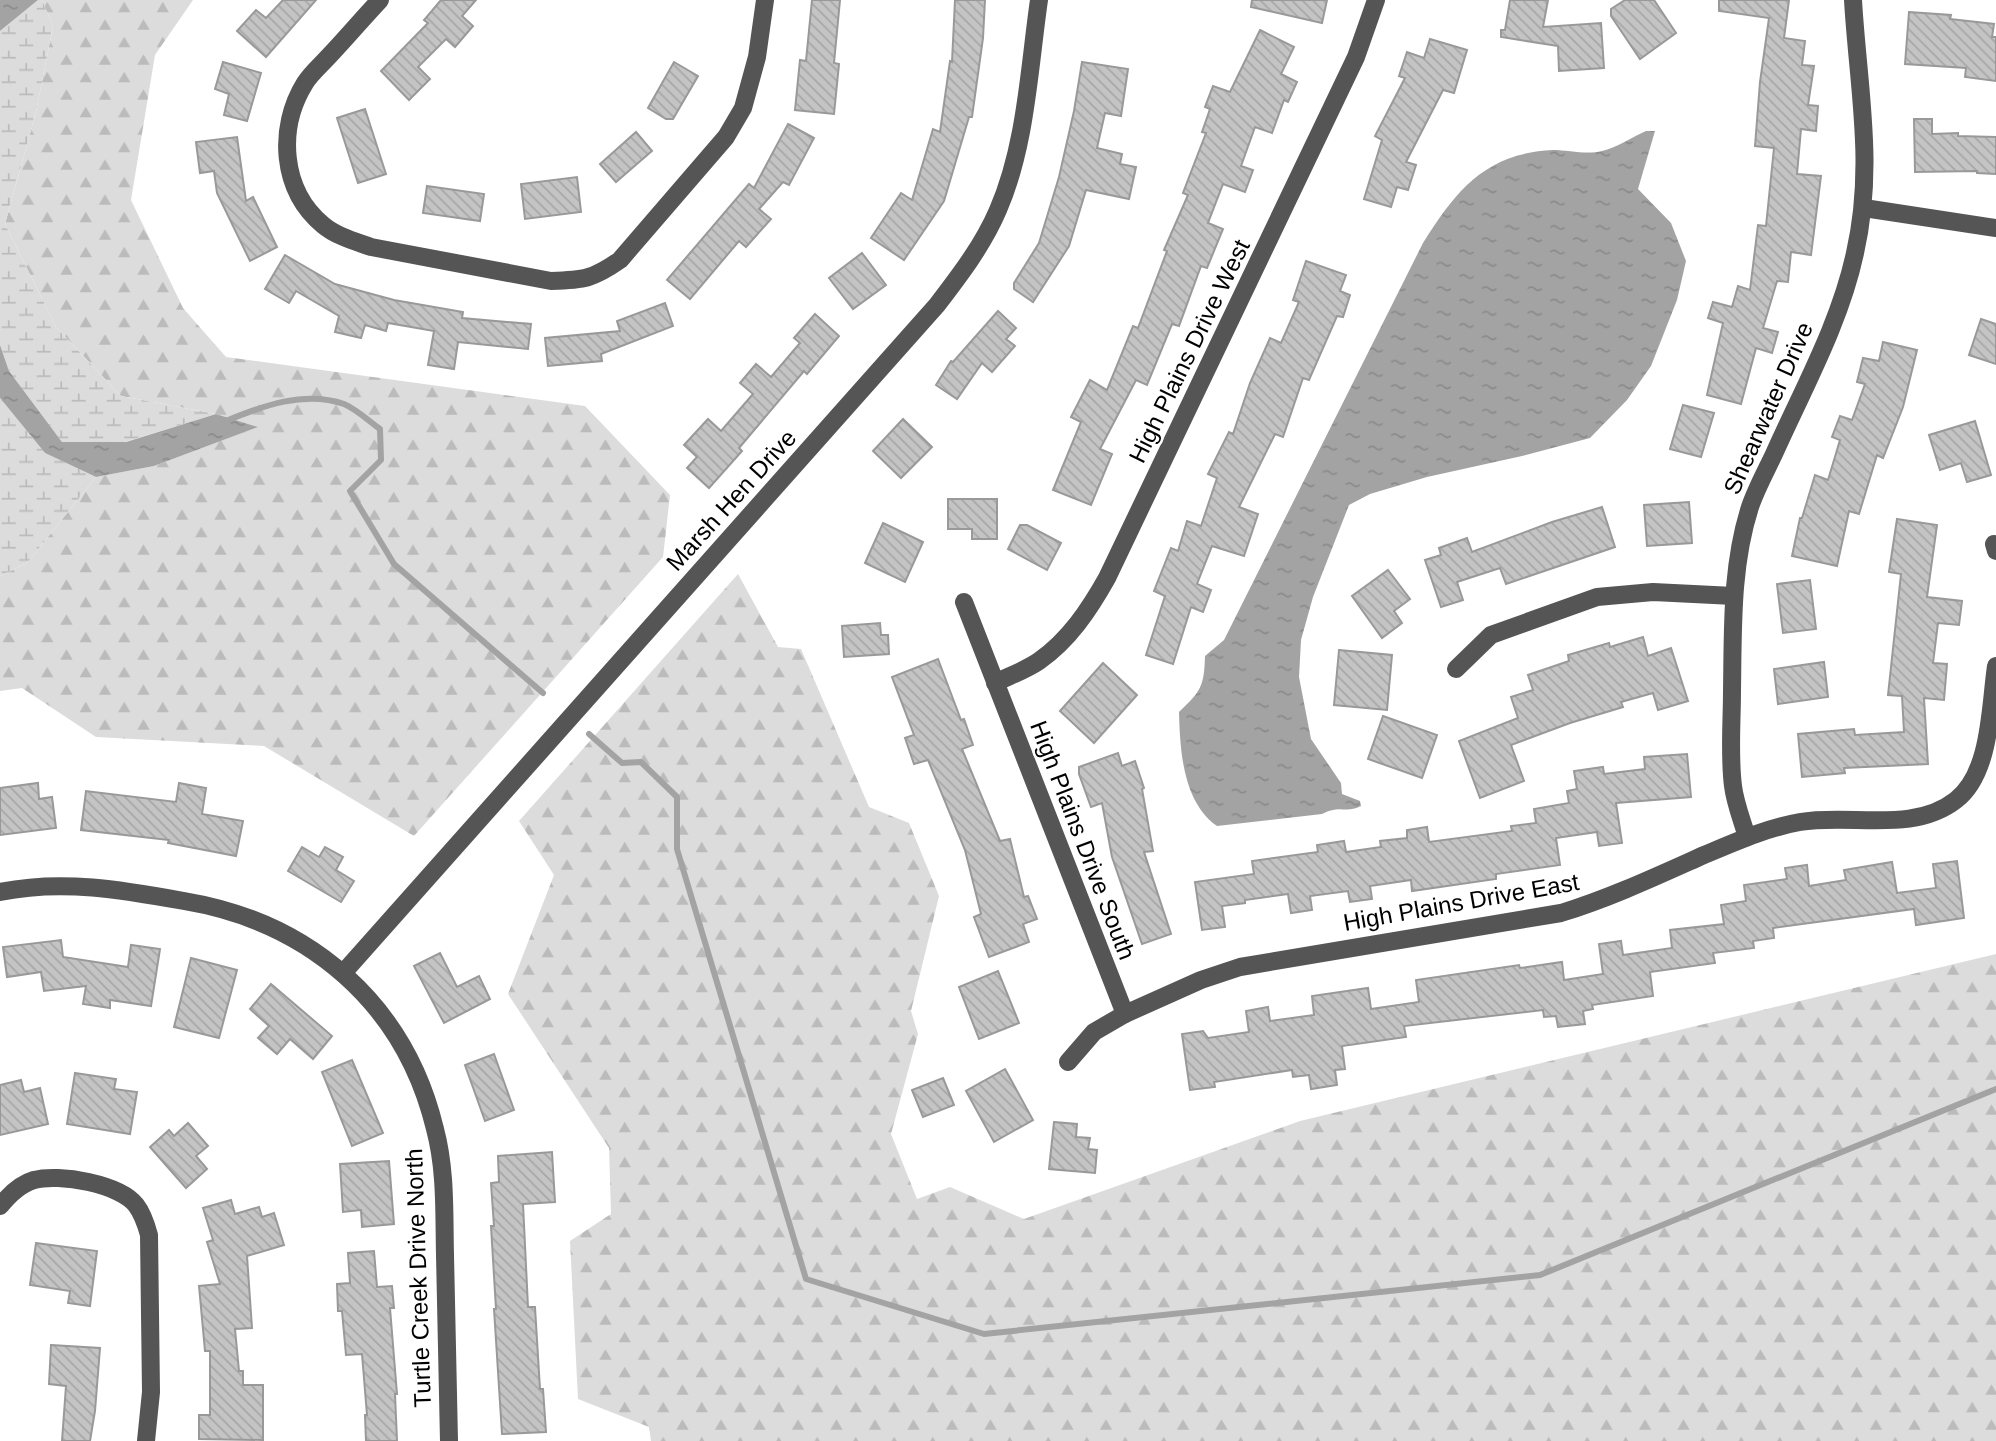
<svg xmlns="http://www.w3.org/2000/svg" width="1996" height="1441" viewBox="0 0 1996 1441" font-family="Arial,sans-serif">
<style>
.forest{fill:url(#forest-firs)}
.wetland{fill:url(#wetland-marsh)}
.water{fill:url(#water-ripples)}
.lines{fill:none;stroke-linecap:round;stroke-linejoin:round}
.stream{stroke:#a3a3a3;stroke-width:6}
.building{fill:url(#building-back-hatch);stroke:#999;stroke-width:2}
.minor{stroke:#555;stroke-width:18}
.labels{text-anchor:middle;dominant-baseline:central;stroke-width:5;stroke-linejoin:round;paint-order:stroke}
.street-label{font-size:24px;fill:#000;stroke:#fff}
</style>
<defs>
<pattern id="forest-firs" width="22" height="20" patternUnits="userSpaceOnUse" patternTransform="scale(1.75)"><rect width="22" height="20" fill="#dcdcdc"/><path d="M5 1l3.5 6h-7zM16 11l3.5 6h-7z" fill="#bbb"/></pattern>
<pattern id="wetland-marsh" width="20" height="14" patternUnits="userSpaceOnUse" patternTransform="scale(1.75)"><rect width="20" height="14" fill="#dcdcdc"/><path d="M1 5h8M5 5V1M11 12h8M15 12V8" fill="none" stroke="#bbb"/></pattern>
<pattern id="water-ripples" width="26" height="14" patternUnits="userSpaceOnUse" patternTransform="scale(1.75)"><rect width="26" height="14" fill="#a3a3a3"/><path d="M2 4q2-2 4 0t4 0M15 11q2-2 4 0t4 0" fill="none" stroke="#8b8b8b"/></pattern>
<pattern id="building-back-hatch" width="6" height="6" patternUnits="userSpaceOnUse" patternTransform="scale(1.75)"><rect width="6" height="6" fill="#c4c4c4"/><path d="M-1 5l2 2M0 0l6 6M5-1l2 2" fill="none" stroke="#a7a7a7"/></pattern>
</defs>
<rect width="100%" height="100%" fill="#fff"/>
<g class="forest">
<polygon points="42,0 193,0 155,55 131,200 183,308 226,357 585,406 670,495 663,557 414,836 264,746 96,737 22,688 0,691 0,576 27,563 96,477 154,466 257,427 216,414 121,396 56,327 5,224 36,112 53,26"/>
<polygon points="738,574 778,647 801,649 869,807 909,823 939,896 911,1011 918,1034 891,1134 917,1199 950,1187 1024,1219 1300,1121 1996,954 1996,1441 651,1441 649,1427 578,1399 570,1241 611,1214 609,1148 508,994 554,875 519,821"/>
</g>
<g class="wetland">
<polygon points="38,0 42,0 53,26 36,112 5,224 56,327 121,396 216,414 125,442 62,442 9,371 0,345 0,31"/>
<polygon points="0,398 45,453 96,477 27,563 0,576"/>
</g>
<g class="water">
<polygon points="0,0 38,0 0,31"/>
<path d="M1646,131H1655L1638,189L1671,223L1686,261L1677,300L1651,366L1627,400L1590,438L1522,456L1427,477L1370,494L1349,505L1313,597L1301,640L1299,677L1311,739L1341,783L1342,794L1360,801L1361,806C1345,814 1341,804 1322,814L1217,826C1183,802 1180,751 1179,712C1201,691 1204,687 1205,656L1224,640L1423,243C1456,190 1486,153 1553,150C1568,150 1587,155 1602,151C1616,148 1632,137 1646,131Z"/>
<polygon points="0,345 9,371 62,442 126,442 216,414 258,427 154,466 96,477 45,453 0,398"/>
</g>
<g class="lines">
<g class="stream">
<path d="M226,421C262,406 305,390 344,404C356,409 369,421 380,429L381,460L350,491L394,564L543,693"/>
<polyline points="589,734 622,763 641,762 677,797 677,849 806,1279 984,1334 1540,1275 1996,1089"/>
</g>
</g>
<g class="building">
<polygon points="283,0 316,0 266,57 237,31 256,10 266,18"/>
<polygon points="441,0 476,0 462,16 473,26 455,47 446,39 418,67 430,79 409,100 381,71 428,23 424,20"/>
<polygon points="812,0 840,0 834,63 839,64 834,114 795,110 800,60 806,61"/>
<polygon points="955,0 985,0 983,38 972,117 969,117 944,201 904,260 871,238 901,193 912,200 933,129 940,132 950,61 952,62"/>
<polygon points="1252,0 1327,0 1322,23 1251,7"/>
<polygon points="1510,0 1548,0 1543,27 1601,23 1604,68 1559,71 1558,46 1501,37 1501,30 1505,30"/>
<polygon points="1625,0 1654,0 1676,33 1640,59 1611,16 1611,9"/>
<polygon points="1719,0 1789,0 1784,38 1805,41 1802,65 1814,66 1808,105 1818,106 1816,131 1801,129 1797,174 1821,176 1811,255 1791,252 1788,282 1777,281 1763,328 1778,332 1772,353 1756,348 1741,404 1707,395 1723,323 1708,318 1713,302 1732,307 1738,286 1750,290 1758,225 1766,226 1774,148 1755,146 1760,82 1769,18 1719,11"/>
<polygon points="1909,12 1951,15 1950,19 1994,24 1992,37 1996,37 1996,81 1965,77 1966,68 1905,64"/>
<polygon points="1260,30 1294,47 1281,74 1297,82 1288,102 1284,100 1272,133 1255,127 1241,166 1253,170 1245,192 1223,184 1208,223 1223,229 1207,268 1201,266 1179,326 1172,324 1147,385 1136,380 1100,449 1112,454 1091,505 1053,490 1081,422 1071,417 1090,380 1107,390 1133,326 1138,328 1167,251 1164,250 1188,195 1183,193 1206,133 1202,132 1210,109 1205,107 1213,86 1230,92"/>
<polygon points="1430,39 1467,50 1454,93 1443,90 1406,162 1416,165 1408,190 1397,187 1391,207 1364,199 1382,140 1375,136 1405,78 1399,76 1407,52 1424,58"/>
<polygon points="223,62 261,73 247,121 224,115 229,94 215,89"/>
<polygon points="674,62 698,76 673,119 666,119 648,108"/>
<polygon points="1082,62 1128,69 1121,116 1105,113 1097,148 1122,154 1120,164 1136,167 1129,199 1086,190 1069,246 1033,302 1014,289 1014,283 1039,243 1059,177 1074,111"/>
<polygon points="365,109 386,174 358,183 337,118"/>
<polygon points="1914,119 1932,119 1932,134 1958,133 1958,136 1996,137 1996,174 1977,173 1977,171 1915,172"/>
<polygon points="788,124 814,138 789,185 783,182 759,209 771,219 746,247 739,241 690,299 667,280 749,184 754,188"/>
<polygon points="636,132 652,151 616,182 600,164"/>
<polygon points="237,137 246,201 253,197 277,247 250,261 217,193 214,171 200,173 196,142"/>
<polygon points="577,177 581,212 525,219 521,184"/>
<polygon points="427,186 484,194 480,221 423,213"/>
<polygon points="862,253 886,285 853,309 829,278"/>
<polygon points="285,255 335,284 394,300 463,312 462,318 531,324 528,349 458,342 454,369 428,365 434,331 388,323 386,331 365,325 361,338 335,332 339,316 296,291 289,303 265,289"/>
<polygon points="1306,261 1346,275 1340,291 1350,295 1343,317 1337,316 1309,380 1303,378 1283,437 1275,434 1239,507 1258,514 1244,556 1212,546 1197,584 1211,590 1203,612 1191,607 1173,664 1146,655 1165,596 1154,591 1171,548 1178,551 1187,521 1201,526 1217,478 1208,474 1229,432 1233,434 1250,383 1270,338 1281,343 1299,302 1293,300"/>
<polygon points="665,303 673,326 601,354 602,361 548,366 545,338 620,331 617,321"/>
<polygon points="998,311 1016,328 1006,339 1015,346 992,372 982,363 957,399 936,385 951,361 953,362"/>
<polygon points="815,314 839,336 807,374 804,371 739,448 742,451 709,488 687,468 697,457 684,445 708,419 721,431 753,394 740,383 756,364 771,377 800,343 794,338"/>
<polygon points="1981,319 1996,324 1996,364 1969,355"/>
<polygon points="1883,342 1917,350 1903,407 1883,458 1877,455 1859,514 1849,511 1837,566 1792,556 1800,518 1802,518 1815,475 1828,480 1840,440 1832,437 1840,416 1852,420 1865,384 1857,382 1863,358 1879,361"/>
<polygon points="1683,405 1714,413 1701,457 1670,449"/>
<polygon points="903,419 932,447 901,478 873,451"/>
<polygon points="1975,421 1991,475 1967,482 1961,463 1940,470 1929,435"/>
<polygon points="948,499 997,499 997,539 972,539 972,529 948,529"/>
<polygon points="1689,502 1692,543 1647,546 1644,505"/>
<polygon points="1602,507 1615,547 1506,584 1500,568 1457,582 1463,600 1441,607 1425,560 1441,555 1439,548 1467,538 1472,552 1552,522"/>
<polygon points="1897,519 1937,525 1927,597 1962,601 1959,625 1938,623 1933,663 1947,664 1944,700 1924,698 1928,764 1844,768 1845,773 1802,777 1798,734 1854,729 1855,735 1904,732 1902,696 1888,695 1901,574 1889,572"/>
<polygon points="883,523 923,542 905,582 865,563"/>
<polygon points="1020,525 1027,525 1061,543 1047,570 1008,549"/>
<polygon points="1388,570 1410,599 1394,611 1402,623 1382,638 1352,596"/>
<polygon points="1810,580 1816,629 1783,633 1777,584"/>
<polygon points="880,623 881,635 888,635 889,654 844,657 842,626"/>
<polygon points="1643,637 1648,656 1671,648 1688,701 1658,710 1653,693 1621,702 1623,707 1570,723 1511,745 1524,781 1480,798 1459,741 1518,718 1511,697 1533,690 1528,675 1569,661 1568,655 1609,643 1610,647"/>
<polygon points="1339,650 1392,655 1387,710 1334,705"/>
<polygon points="938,659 961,720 964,719 973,745 962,749 1000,841 1010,839 1024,897 1028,896 1037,919 1023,924 1029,942 989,957 974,917 981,914 965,850 928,760 914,764 905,738 914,735 892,677"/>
<polygon points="1824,662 1828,697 1778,704 1774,669"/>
<polygon points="1103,663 1137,695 1094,743 1060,711"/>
<polygon points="1383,716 1437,735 1422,778 1368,759"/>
<polygon points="1118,753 1122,766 1135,761 1144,788 1142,789 1153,851 1144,852 1171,934 1142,944 1112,857 1102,803 1091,807 1079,774 1079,767"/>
<polygon points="1687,754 1691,797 1616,803 1622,843 1599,846 1597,832 1556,838 1560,865 1496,874 1496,879 1412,891 1411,880 1370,886 1372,899 1350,902 1348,891 1310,896 1312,910 1291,913 1288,894 1245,900 1245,903 1222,906 1225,927 1202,930 1195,882 1254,874 1252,861 1318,852 1317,845 1344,841 1346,852 1381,847 1380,841 1407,838 1407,830 1427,827 1429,842 1512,831 1511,826 1536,823 1534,809 1569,803 1567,791 1577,789 1574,771 1603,767 1604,774 1645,769 1644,757"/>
<polygon points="38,783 39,799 52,797 56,828 0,835 0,788"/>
<polygon points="179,783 206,788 202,814 243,821 236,856 168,843 169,840 81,830 86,791 176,802"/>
<polygon points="302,847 319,857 325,847 343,857 336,870 354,881 341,902 288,871"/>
<polygon points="1957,861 1964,918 1916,925 1914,909 1773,928 1774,938 1753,941 1754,948 1713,953 1715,963 1650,972 1653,996 1592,1005 1593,1009 1583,1011 1585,1024 1558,1027 1556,1016 1544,1017 1543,1010 1404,1026 1406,1037 1342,1046 1345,1069 1335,1070 1337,1085 1311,1089 1309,1075 1293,1077 1292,1070 1214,1082 1215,1087 1190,1090 1182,1034 1203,1031 1208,1038 1249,1032 1246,1011 1268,1007 1270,1021 1314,1015 1312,996 1368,988 1371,1009 1419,1002 1416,980 1519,965 1520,968 1562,962 1564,980 1603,974 1599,944 1621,941 1623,955 1672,948 1670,930 1724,924 1721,905 1746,901 1744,885 1787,879 1785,868 1807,865 1809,886 1846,880 1844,870 1892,862 1897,893 1936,888 1933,864"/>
<polygon points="61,940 63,957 128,967 131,945 160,949 151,1006 110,1000 110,1008 83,1004 86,986 44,991 41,972 7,977 3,947"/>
<polygon points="440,953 457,987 479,976 490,999 444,1023 414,966"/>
<polygon points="191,958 237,970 219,1038 174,1027"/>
<polygon points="998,971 1019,1023 979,1039 959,987"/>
<polygon points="271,984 332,1036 313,1059 290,1039 277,1054 258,1038 269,1026 250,1009"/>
<polygon points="494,1054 514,1110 485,1121 465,1065"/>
<polygon points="352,1060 383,1133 352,1146 322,1072"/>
<polygon points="1005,1069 1033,1120 994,1142 966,1091"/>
<polygon points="75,1073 116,1079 114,1089 137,1092 130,1134 67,1124"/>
<polygon points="943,1078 954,1105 923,1117 912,1090"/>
<polygon points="21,1080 24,1092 40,1088 48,1124 0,1135 0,1085"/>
<polygon points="1054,1122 1077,1124 1076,1137 1090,1138 1088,1149 1097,1150 1095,1173 1049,1169"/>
<polygon points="188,1123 208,1146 196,1156 207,1169 186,1188 150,1147 169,1130 174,1136"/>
<polygon points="552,1152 555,1202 523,1204 528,1307 535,1307 540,1389 543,1389 546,1432 502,1434 494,1309 496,1309 491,1226 494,1226 491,1183 499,1182 498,1156"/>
<polygon points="389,1161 394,1224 362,1227 361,1210 343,1212 340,1164"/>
<polygon points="231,1200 235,1214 259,1207 262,1217 274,1213 284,1245 247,1256 252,1328 235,1329 239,1371 243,1371 243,1385 263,1385 263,1440 199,1439 199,1415 210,1415 210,1351 205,1351 199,1286 220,1284 207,1242 213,1240 203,1208"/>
<polygon points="36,1243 97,1251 90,1306 68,1303 70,1291 30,1285"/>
<polygon points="374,1251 377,1287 392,1286 394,1308 390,1308 397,1394 395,1394 397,1441 366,1441 365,1415 367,1415 362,1354 346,1355 342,1311 338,1311 337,1284 350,1283 348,1253"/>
<polygon points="51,1345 100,1348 95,1411 90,1441 62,1441 66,1386 49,1384"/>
</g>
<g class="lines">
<g class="minor">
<path d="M380,0C363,18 347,37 330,55C322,64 311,73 305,83C277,128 281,190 323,225C336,236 354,241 371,247L551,281C584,280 593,279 620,260L726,137L743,108L757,57L765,0"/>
<polyline points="1864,208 1996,228"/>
<polyline points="1994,544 1996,551"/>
<polyline points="964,602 1125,1014"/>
<polyline points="1456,669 1491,635 1597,597 1653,592 1734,596"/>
<path d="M995,683C1009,676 1026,670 1039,661C1069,640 1089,610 1107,578L1356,57L1376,0"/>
<path d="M1747,837C1742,820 1735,803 1733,786C1729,754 1732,722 1732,691C1733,629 1731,566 1750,507C1756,489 1766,471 1774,454C1803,389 1840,323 1855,253C1875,165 1858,87 1853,0"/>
<path d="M0,892C62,879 123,890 184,901C310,922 405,1004 435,1129C446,1170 444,1213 445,1255C446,1317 448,1379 449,1441"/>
<path d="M344,972L937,305C960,275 983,245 998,210C1026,146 1029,69 1039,0"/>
<path d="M1068,1062L1094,1032L1125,1014L1201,980L1240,967L1561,913C1610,898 1657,876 1704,855C1735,842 1766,828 1800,822C1850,813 1913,834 1956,800C1991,773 1990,707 1996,666"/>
<path d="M0,1206C9,1195 20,1184 34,1180C59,1173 120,1184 136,1205C143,1214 146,1224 149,1235L151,1392L146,1441"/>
</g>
</g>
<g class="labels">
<g class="street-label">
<text transform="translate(1189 351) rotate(-64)">High Plains Drive West</text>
<text transform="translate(1768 408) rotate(-66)">Shearwater Drive</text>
<text transform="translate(731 500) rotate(-48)">Marsh Hen Drive</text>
<text transform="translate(1083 840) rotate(69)">High Plains Drive South</text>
<text transform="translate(1461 902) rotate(-10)">High Plains Drive East</text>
<text transform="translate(418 1278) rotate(-92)">Turtle Creek Drive North</text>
</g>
</g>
</svg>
